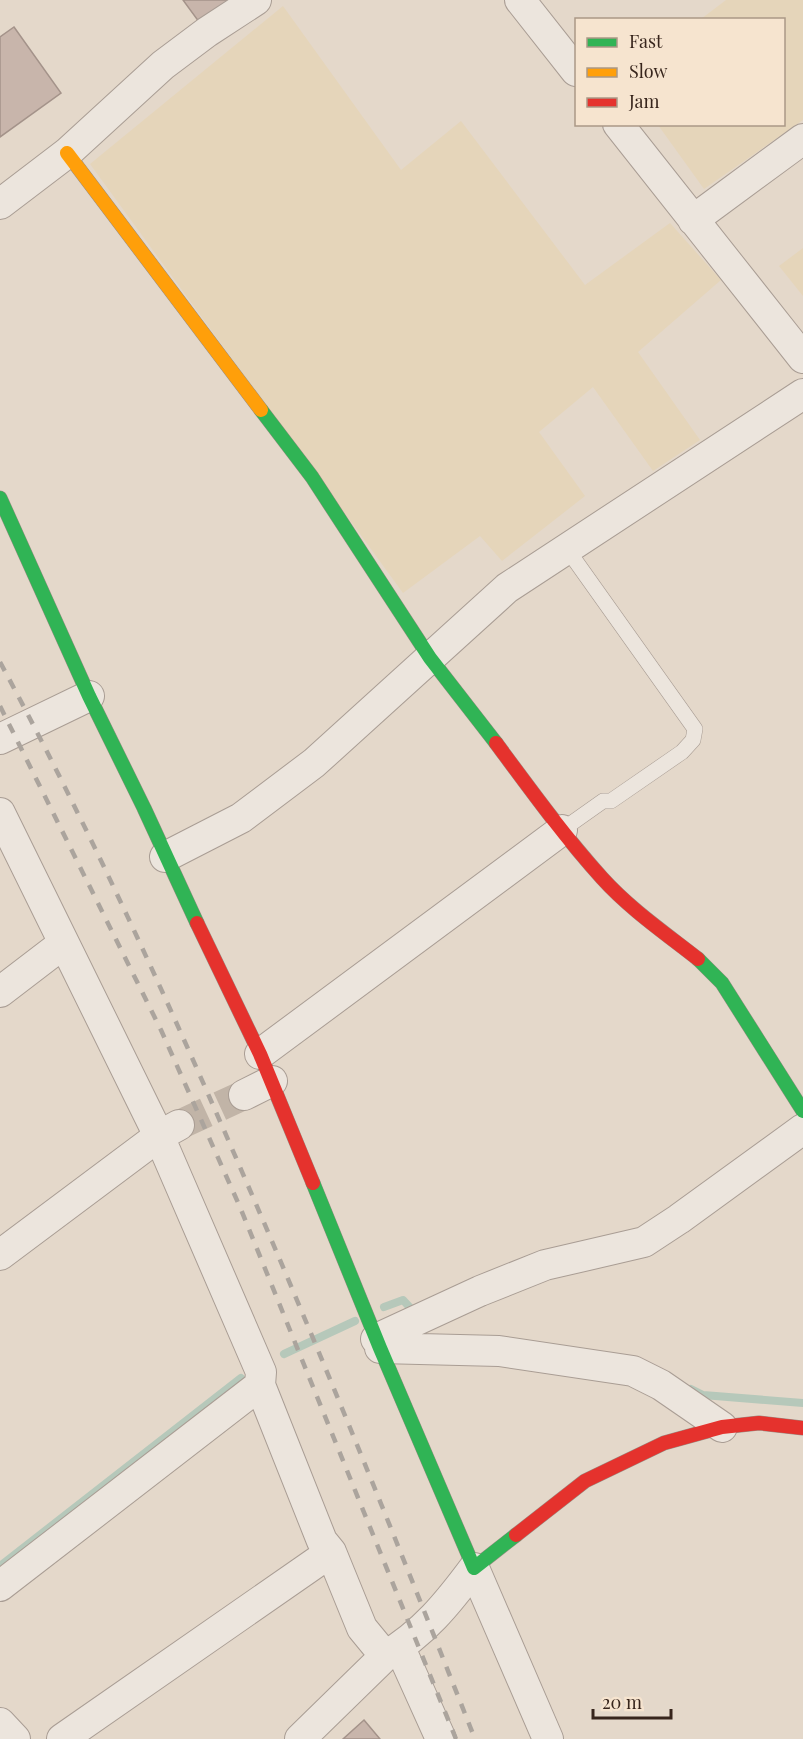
<svg xmlns="http://www.w3.org/2000/svg" width="803" height="1739" font-family="'Playfair Display',serif">
	<rect width="100%" height="100%" fill="#e4d8ca"/>
	<path fill="#e5d5ba" d="M726 0H803V120L704 189 658 125 784 124V20L701 19Z
		M283 6 401 170 461 121 585 285 670 223 721 280 638 352 700 440 653 471 593 387 539 432 585 496 502 561 480 536 403 593 90 164Z
		M803 248V296L779 266Z"/>
	<g fill="none" stroke-linecap="round" stroke-linejoin="round">
		<path stroke="#b6c8ba" stroke-width="8" d="M384 1307 403 1300 415 1313
			M284 1354 355 1321
			M691 1389 703 1395 803 1403
			M0 1566 241 1378"/>
	</g>
	<path fill="#c8b5ab" stroke="#a4938a" stroke-width="1.5" d="M183 0H237L202 26Z
		M14 27 61 93 0 137V37Z
		M364 1720 380 1739H343Z"/>
	<g fill="none" stroke-linecap="round" stroke-linejoin="round">
		<path stroke="#c1b4a7" stroke-width="30" stroke-dasharray="30 15" stroke-linecap="butt" d="M179 1125 244 1095"/>
		<defs>
			<path id="lane" d="M562 830 603 801H611L682 752 693 740 695 729 567 549"/>
			<path id="street" d="M520 0 576 71
				M618 124 803 358
				M0 204 67 153 163 65 207 32 256 0
				M693 220 803 139
				M0 739 89 696
				M0 813 159 1136 261 1372 260 1385 322 1541 331 1552 62 1739
				M165 857 241 818 314 763 507 588 803 394
				M0 992 64 943
				M260 1054 562 830
				M244 1095 272 1081
				M0 1255 159 1136 179 1125
				M376 1339 480 1291 545 1265 644 1242 679 1219 803 1129
				M380 1348 499 1351 633 1371 661 1385 722 1427
				M331 1552 362 1628 385 1656
				M474 1568 548 1739
				M0 1586 260 1385
				M400 1648 441 1739
				M0 1723 15 1739
				M300 1739 385 1656C423 1634 448 1603 474 1568"/>
			<path id="fast" d="M261 410 312 477 430 658 496 743
				M0 498 89 696 144 808 197 923
				M698 959 722 983 803 1111
				M313 1183 380 1348 474 1568 516 1535"/>
			<path id="slow" d="M67 153 261 410"/>
			<path id="jam" d="M496 743C530 789 564 836 602 878 630 909 665 933 698 959
				M197 923 260 1054 313 1183
				M516 1535 585 1481 664 1443 722 1427 759 1423 803 1428"/>
		</defs>
		<use href="#lane" stroke="#a99d94" stroke-width="16"/>
		<use href="#street" stroke="#a99d94" stroke-width="32"/>
		<use href="#fast" stroke="#998d84" stroke-width="15"/>
		<use href="#slow" stroke="#998d84" stroke-width="15"/>
		<use href="#jam" stroke="#998d84" stroke-width="15"/>
		<use href="#lane" stroke="#ece5dd" stroke-width="15"/>
		<use href="#street" stroke="#ece5dd" stroke-width="30"/>
		<use href="#fast" stroke="#30b455" stroke-width="14"/>
		<use href="#slow" stroke="#ff9f0a" stroke-width="14"/>
		<use href="#jam" stroke="#e5322d" stroke-width="14"/>
		<path stroke="#aba49d" stroke-width="4.5" stroke-dasharray="10 10" stroke-linecap="butt" d="M0 662C91 831 170 1005 246 1181 326 1365 401 1552 475 1739
			M0 706 161 1030 240 1207 456 1739"/>
	</g>
	<rect x="575" y="18" width="210" height="108" fill="#f6e4cf" stroke="#aa9887" stroke-width="1.5"/>
	<rect x="587" y="38" width="30" height="9" fill="#30b455" stroke="#aa9887" stroke-width="1.5"/>
	<text x="629" y="48" font-size="18" fill="#37251c">Fast</text>
	<rect x="587" y="68" width="30" height="9" fill="#ff9f0a" stroke="#aa9887" stroke-width="1.5"/>
	<text x="629" y="78" font-size="18" fill="#37251c">Slow</text>
	<rect x="587" y="98" width="30" height="9" fill="#e5322d" stroke="#aa9887" stroke-width="1.5"/>
	<text x="629" y="108" font-size="18" fill="#37251c">Jam</text>
	<path d="M593 1709v9h78v-9" fill="none" stroke="#37251c" stroke-width="3"/>
	<text x="602" y="1709" font-size="18" fill="#37251c" stroke="#f6e4cf" stroke-width="4.5" paint-order="stroke">20 m</text>
</svg>
